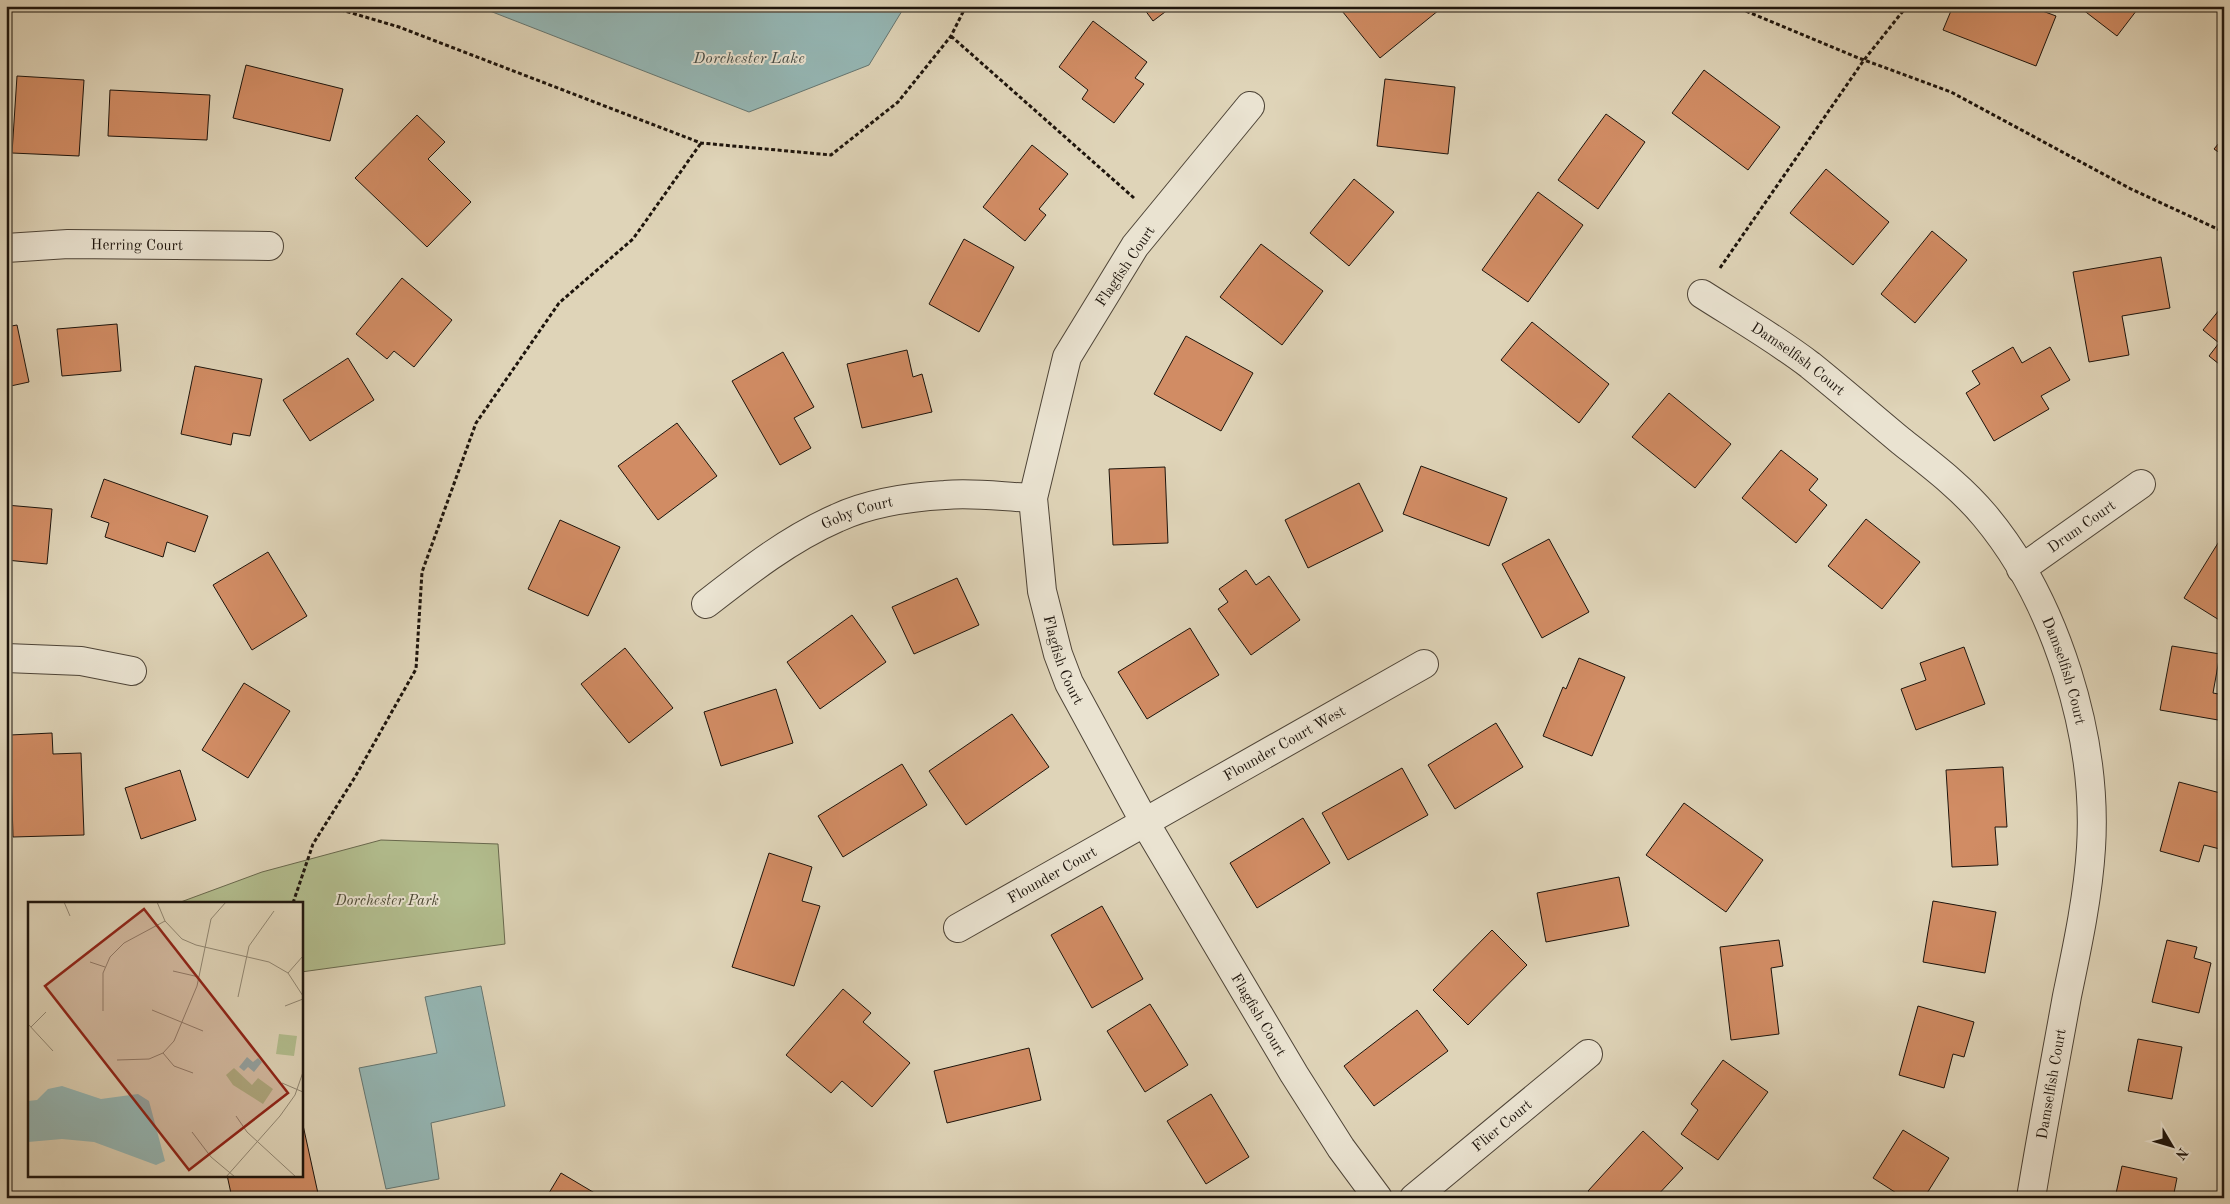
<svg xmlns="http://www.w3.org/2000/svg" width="2230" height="1204" font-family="'Old Standard TT',serif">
	<rect width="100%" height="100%" fill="#dfd4b8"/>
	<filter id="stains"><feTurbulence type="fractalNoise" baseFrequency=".004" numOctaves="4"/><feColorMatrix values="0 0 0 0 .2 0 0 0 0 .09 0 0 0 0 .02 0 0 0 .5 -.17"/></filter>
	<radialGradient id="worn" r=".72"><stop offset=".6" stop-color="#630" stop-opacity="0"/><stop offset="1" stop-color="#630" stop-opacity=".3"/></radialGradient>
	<path fill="#b2bd8e" stroke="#68684d" d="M381 840 498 844 505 944 301 972V903H178L262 872Z"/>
	<path fill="#95b7b5" stroke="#657671" d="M477 6H905L869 65 749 112Z
		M481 986 505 1106 431 1123 439 1179 386 1189 359 1068 437 1053 425 997Z"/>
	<path fill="#d18c64" stroke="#1d140c" d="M1142 6H1173L1153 21Z
		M1338 6H1436L1439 10 1380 58Z
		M1953 6H2029L2056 16 2036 66 1943 30Z
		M2078 6H2140L2117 36Z
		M1093 21 1147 62 1135 78 1144 84 1114 123 1082 99 1088 90 1059 67Z
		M2224 47V64L2220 63Z
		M246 65 343 89 330 141 233 118Z
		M1704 70 1780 127 1748 170 1672 113Z
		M17 76 84 80 79 156 12 153Z
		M1385 79 1455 87 1448 154 1377 146Z
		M110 90 210 95 207 140 108 136Z
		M1606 114 1645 142 1598 209 1558 180Z
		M417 115 445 142 428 159 471 202 427 247 355 178Z
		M2224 137V156L2214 149Z
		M1032 145 1068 174 1039 209 1046 215 1025 241 983 207Z
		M1826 169 1889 222 1853 265 1790 213Z
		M1354 179 1394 212 1349 266 1310 233Z
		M1538 192 1583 225 1528 302 1482 270Z
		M1932 231 1967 260 1915 323 1881 294Z
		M964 239 1014 267 979 332 929 304Z
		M1261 244 1323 291 1282 345 1220 297Z
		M2161 257 2170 308 2122 316 2129 355 2089 362 2073 272Z
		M402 278 452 320 414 367 394 351 387 359 356 334Z
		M2224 304V368L2209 356 2219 343 2203 330Z
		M1532 322 1609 384 1579 423 1501 360Z
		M117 324 121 371 62 376 57 329Z
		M17 325 29 382 6 387V327Z
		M1186 336 1253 373 1221 431 1154 394Z
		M2013 347 2022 363 2050 347 2070 380 2041 396 2049 409 1994 441 1966 393 1980 384 1972 371Z
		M907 350 913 377 922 374 932 412 862 428 847 364Z
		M783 352 814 407 794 418 811 448 780 465 732 381Z
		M348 358 374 400 310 441 283 400Z
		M195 366 262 379 250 436 233 433 231 445 181 434Z
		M1669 393 1731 444 1695 488 1632 437Z
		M677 423 717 476 658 520 618 466Z
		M1781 450 1818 479 1809 490 1827 505 1796 543 1742 498Z
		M1421 466 1507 498 1489 546 1403 514Z
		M1165 467 1168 543 1113 545 1109 469Z
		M104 479 208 516 195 552 167 542 163 557 105 537 109 523 91 517Z
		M1359 483 1383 531 1308 568 1285 520Z
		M6 505 52 509 47 564 6 560Z
		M1866 519 1920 562 1882 609 1828 566Z
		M560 520 620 547 588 616 528 589Z
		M2223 535 2224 536V623L2184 598Z
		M1549 539 1589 612 1542 638 1502 564Z
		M268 552 307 616 252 650 213 585Z
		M1246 570 1256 585 1269 576 1300 620 1251 655 1218 609 1228 602 1219 589Z
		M957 578 979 625 914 654 892 607Z
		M852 615 886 662 820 709 787 662Z
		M1190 628 1219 675 1147 719 1118 672Z
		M2172 646 2220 654 2213 693 2224 695V721L2160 710Z
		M1964 647 1985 704 1916 730 1901 689 1926 680 1920 663Z
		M625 648 673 708 629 743 581 684Z
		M1579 658 1625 677 1592 756 1543 736 1563 687 1566 689Z
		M244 683 290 711 248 778 202 750Z
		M776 689 793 743 721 766 704 712Z
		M1012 714 1049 767 966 825 929 771Z
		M1496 723 1523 767 1455 809 1428 765Z
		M52 733 53 754 81 753 84 835 13 837 10 735Z
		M902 764 927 805 843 857 818 816Z
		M2003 767 2007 827H1995L1998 865 1952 867 1946 770Z
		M1402 768 1428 815 1348 860 1322 813Z
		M180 770 196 820 141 839 125 788Z
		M2179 782 2224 794V850L2204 845 2199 862 2160 851Z
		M1684 803 1763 860 1726 912 1646 855Z
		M1303 818 1330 863 1257 908 1230 863Z
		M769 853 812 867 802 901 820 906 794 986 732 967Z
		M1619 877 1629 926 1546 942 1537 893Z
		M1933 901 1996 912 1985 973 1923 962Z
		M1102 906 1143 979 1092 1008 1051 935Z
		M1492 930 1527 965 1468 1025 1433 990Z
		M1779 940 1783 966 1771 968 1779 1034 1731 1040 1720 947Z
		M2167 940 2197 947 2194 958 2211 963 2199 1013 2152 1002Z
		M843 989 871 1013 863 1022 910 1063 872 1107 842 1081 831 1093 786 1055Z
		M1150 1004 1188 1065 1145 1092 1107 1031Z
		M1918 1006 1974 1022 1964 1057 1953 1054 1944 1088 1899 1075Z
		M1417 1010 1448 1051 1374 1106 1344 1066Z
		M2138 1039 2182 1047 2172 1099 2128 1091Z
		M1029 1048 1041 1100 947 1123 934 1071Z
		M1723 1060 1768 1092 1718 1160 1681 1134 1698 1110 1691 1104Z
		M1211 1094 1249 1157 1206 1184 1167 1121Z
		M301 1116 319 1198H232L227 1175H301Z
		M1903 1130 1949 1158 1924 1198H1904L1873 1178Z
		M1643 1131 1683 1168 1655 1198H1595L1588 1191Z
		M2122 1166 2177 1178 2173 1198H2115Z
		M561 1173 598 1195 597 1198H546Z"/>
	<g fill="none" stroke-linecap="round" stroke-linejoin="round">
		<defs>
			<g id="street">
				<path id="s1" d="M1250 106 1135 246 1067 357 1033 498 1042 591 1058 654 1069 683 1144 821 1294 1074 1341 1148 1378 1198"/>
				<path id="s2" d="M6 248 68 244 269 246"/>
				<path id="s3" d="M1702 294C1738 317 1776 339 1810 365 1841 390 1871 416 1901 441 1930 464 1961 487 1985 516 2056 601 2098 737 2091 848 2088 897 2077 948 2067 996 2055 1063 2042 1130 2031 1198"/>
				<path id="s4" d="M2021 569 2141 484"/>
				<path id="s5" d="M706 604C747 572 789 539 837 518 869 503 909 497 945 495 973 492 1004 497 1033 498"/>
				<path d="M6 658 81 661 132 671"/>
				<path id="s6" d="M958 928 1424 664"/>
				<path id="s7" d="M1414 1198 1588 1054"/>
			</g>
		</defs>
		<use href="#street" stroke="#4e4437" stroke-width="30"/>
		<path stroke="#1d140c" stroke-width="3" stroke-dasharray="4 2.5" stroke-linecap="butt" d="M328 6 399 27 701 143 831 155 898 102 951 36 966 6
			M1734 6 1856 57 1951 92 2131 189 2224 232
			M951 36 1134 198
			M1720 268 1864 60 1907 6
			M293 903 313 844 355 777 416 669 422 572 476 423 559 303 633 239 701 143"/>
		<use href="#street" stroke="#eae3d1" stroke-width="28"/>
	</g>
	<g text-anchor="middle" stroke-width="4" stroke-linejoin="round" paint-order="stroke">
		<g font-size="15" fill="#1d140c" stroke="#eae3d1">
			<text dy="5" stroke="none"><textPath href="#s2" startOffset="131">Herring Court</textPath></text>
			<text transform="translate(1125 266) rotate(-56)" y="5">Flagfish Court</text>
			<text dy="5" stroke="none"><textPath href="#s3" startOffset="116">Damselfish Court</textPath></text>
			<text dy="5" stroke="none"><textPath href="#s5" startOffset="178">Goby Court</textPath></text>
			<text dy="5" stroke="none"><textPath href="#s4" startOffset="74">Drum Court</textPath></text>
			<text dy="5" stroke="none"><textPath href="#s1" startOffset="622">Flagfish Court</textPath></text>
			<text dy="5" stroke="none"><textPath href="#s3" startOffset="536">Damselfish Court</textPath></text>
			<text dy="5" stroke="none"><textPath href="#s6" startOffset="375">Flounder Court West</textPath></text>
			<text dy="5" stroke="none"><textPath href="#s6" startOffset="108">Flounder Court</textPath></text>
			<text dy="5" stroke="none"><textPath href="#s1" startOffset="1028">Flagfish Court</textPath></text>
			<text transform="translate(2051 1084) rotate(-80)" y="5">Damselfish Court</text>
			<text dy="5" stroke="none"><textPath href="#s7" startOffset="114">Flier Court</textPath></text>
		</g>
		<g font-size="15" font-style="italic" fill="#4a4733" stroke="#eae3d1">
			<text x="387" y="905">Dorchester Park</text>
		</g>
		<g font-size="16" font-style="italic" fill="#474d47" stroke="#eae3d1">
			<text x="749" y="63">Dorchester Lake</text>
		</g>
	</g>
	<g transform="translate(28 902)">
		<rect width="275" height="275" fill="#dfd4b8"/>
		<path d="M251 132 269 134 266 154 248 152ZM206 166 224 183 230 176 245 187 235 202 205 183 198 173Z" fill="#b2bd8e"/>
		<path d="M219 155 225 160 230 156 234 160 226 170 220 165 216 169 211 165ZM34 184 73 197 110 192 121 199 137 259 128 263 66 240 34 237 0 240V199L9 198 20 187Z" fill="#95b7b5"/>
		<path fill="none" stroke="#918773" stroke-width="1" d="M36 0 42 14M129 0 137 19 154 37 168 43 241 60 260 71 275 94M62 60 77 65M145 69 171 75M260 71 275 54M210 95 221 44 246 9M257 104 275 97M124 108 175 129M75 109V71L82 55 96 41 137 19M0 122 25 149M3 125 18 110M135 151 146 164 165 171M89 158 121 157 135 151 146 139 169 84 183 17 198 0M254 181 275 190M208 214 219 230 268 275M164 230 183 255 207 275M198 275 252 214 267 193 275 170"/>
		<path fill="#8f2418" fill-opacity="0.15" stroke="#8f2418" stroke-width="2.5" d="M116 7 260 191 161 268 17 84Z"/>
		<rect width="275" height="275" fill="none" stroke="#1d140c" stroke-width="2.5"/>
	</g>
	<rect width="2230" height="1204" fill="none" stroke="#dfd4b8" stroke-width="25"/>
	<rect x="8" y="8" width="2215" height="1189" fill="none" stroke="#1d140c" stroke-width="2.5"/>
	<rect x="12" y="12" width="2205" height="1179" fill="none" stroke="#1d140c"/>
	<g transform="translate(2172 1146) rotate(128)" stroke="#eae3d1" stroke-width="4" paint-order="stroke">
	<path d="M0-4L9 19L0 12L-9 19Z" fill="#1d140c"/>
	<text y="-8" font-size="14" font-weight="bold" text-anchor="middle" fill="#1d140c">N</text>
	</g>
	<rect width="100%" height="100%" filter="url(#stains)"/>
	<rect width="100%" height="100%" fill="url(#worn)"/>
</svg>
